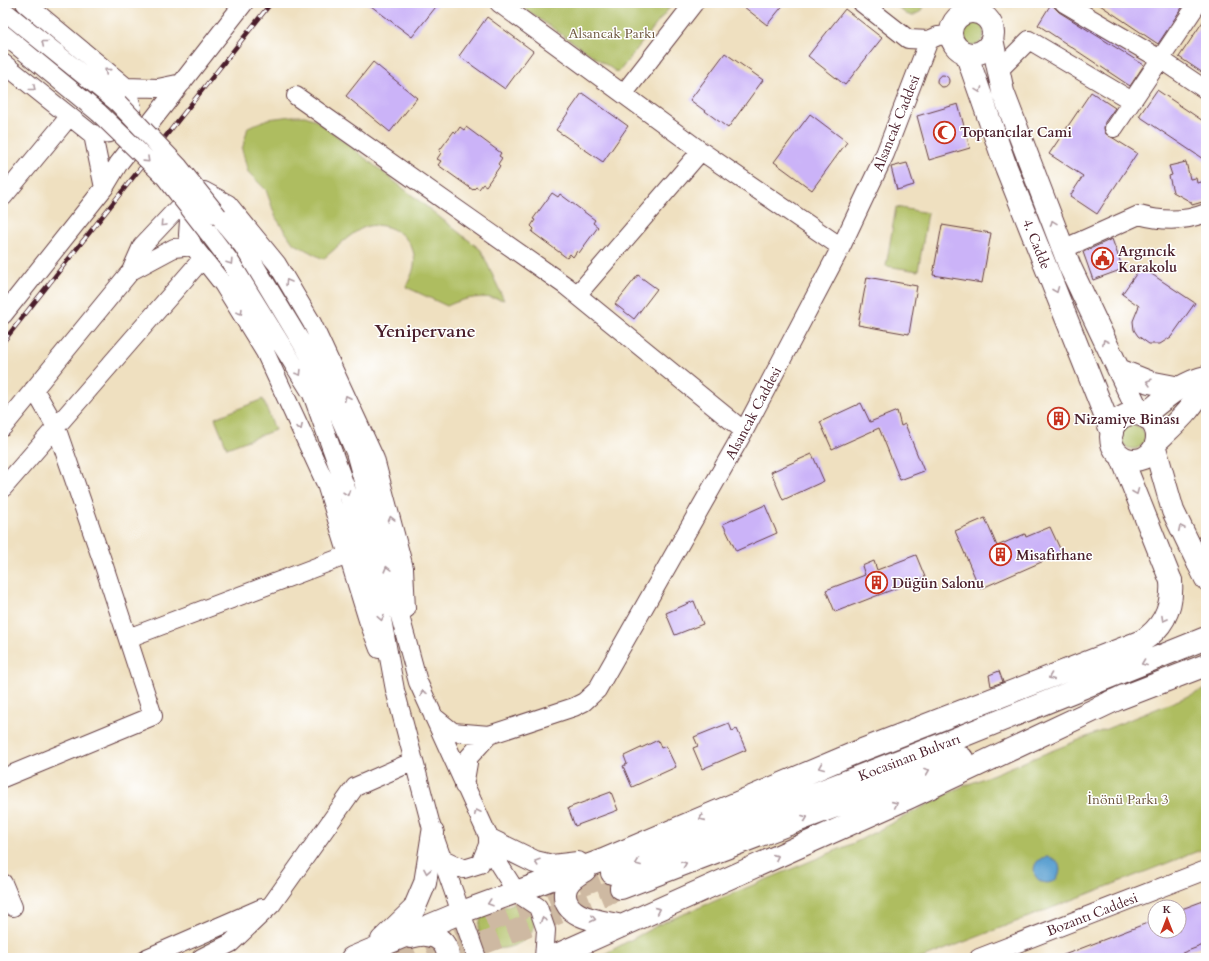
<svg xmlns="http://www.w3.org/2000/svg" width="1209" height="961" font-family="Cardo,serif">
	<rect width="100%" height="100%" fill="#fff"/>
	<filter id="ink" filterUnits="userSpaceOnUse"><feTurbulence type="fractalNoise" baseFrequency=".025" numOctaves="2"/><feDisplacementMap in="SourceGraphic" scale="8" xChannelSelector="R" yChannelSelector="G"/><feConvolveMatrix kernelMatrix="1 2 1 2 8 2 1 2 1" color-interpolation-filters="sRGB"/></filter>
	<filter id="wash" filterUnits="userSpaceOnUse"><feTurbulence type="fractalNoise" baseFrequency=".012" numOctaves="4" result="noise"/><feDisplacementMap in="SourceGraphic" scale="16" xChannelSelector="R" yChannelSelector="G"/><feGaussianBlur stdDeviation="0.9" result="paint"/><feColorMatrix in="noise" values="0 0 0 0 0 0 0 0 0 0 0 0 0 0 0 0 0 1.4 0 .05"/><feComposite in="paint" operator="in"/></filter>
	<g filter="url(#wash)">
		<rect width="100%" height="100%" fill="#efe0c0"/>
		<path fill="#aebd60" stroke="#7c6e46" d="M516 3H673L618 73Z
			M893 3H925L920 12 912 16 906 14Z
			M958 33a13 13 0 1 1 26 0a13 13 0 1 1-26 0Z
			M292 116H305L314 119 350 146 481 250 504 300C483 295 466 297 447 306L406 287C409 280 413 273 414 266 419 240 389 219 365 227 350 233 336 249 323 259L293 243 276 218 266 190 248 172 242 150 248 127 268 119Z
			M896 207 928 213 918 271 886 266Z
			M263 399 275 430 227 448 215 418Z
			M1121 437a12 12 0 1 1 24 0a12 12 0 1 1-24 0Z
			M1206 689V848L923 958H597L662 923 854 843 959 788Z
			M515 903C563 926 507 961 483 944 477 935 478 924 482 915Z"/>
		<path fill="#5ca0d0" stroke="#53607e" d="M1034 870a13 13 0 1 1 26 0a13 13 0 1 1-26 0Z"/>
		<g id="blocks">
			<path fill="#cbb3f8" d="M367 3H439L412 37Z
				M739 3H785L767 25Z
				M1097 3H1185L1158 44Z
				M1051 4 1059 12 1144 65 1130 86 1038 25Z
				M845 9 882 38 845 85 808 56Z
				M487 17 533 51 505 89 459 56Z
				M1206 17V75L1179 57Z
				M725 53 763 80 728 128 690 100Z
				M373 62 417 98 390 132 346 96Z
				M937 81a6 6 0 1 1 12 0a6 6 0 1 1-12 0Z
				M1157 90 1206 123V161L1139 116Z
				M1091 92 1115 108 1105 122 1104 128 1105 133 1137 153 1097 214 1070 196 1083 176 1049 154Z
				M582 93 628 126 603 162 556 130Z
				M958 104 970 148 929 160 917 116Z
				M810 114 847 142 812 190 774 162Z
				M460 127 464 130 466 127 501 153 499 156 502 158 498 164 500 166 486 186 483 184 479 189 476 187 473 190 438 165 441 161 437 159 441 153 439 151 454 131 456 133Z
				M1186 162 1190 179 1196 178 1197 183 1206 181V201L1192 205 1191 202 1173 192 1169 176 1172 175 1169 166Z
				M907 163 914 185 897 190 891 167Z
				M552 193 558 197 560 194 595 220 593 223 598 227 579 253 577 251 573 257 570 254 567 258 532 232 534 229 531 226 535 220 533 219Z
				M942 225 991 233 982 283 933 275Z
				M1112 239 1123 269 1093 280 1083 252Z
				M1141 267 1195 303 1171 337 1160 344H1149L1138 336 1134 330 1133 321 1139 306 1122 294Z
				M638 275 657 289 634 319 615 304Z
				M867 277 917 286 909 334 858 325Z
				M861 403 870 422 897 411 901 426 905 424 924 471 900 480 879 428 832 449 820 422Z
				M1064 413 1066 422 1055 425 1052 416Z
				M812 454 824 481 783 500 771 472Z
				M765 505 777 533 736 551 723 524Z
				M985 518 997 546 1025 534 1026 537 1050 527 1062 553 980 589 955 531Z
				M916 555 925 577 835 612 826 590 865 575 862 566 874 561 877 570Z
				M694 601 703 624 675 635 666 613Z
				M999 671 1003 682 991 686 989 675Z
				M729 723 732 731 737 729 746 750 702 769 693 748 698 746 694 737Z
				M658 740 661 748 666 746 676 767 632 787 623 766 627 764 624 756Z
				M611 792 618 810 575 826 568 808Z
				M1206 900V944L1169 958H1056L1155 920V931H1179V910Z"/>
		</g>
	</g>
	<g filter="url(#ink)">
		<use href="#blocks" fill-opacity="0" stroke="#633c41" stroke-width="1"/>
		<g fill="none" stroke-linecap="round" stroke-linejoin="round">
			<path stroke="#ceb9a2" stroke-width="22" stroke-dasharray="22 11" stroke-linecap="butt" d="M394 958 612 873
				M447 958 621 888"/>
			<defs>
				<path id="minor" d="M25 3 126 87 158 88 182 83
					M499 3 701 151 841 247
					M862 3 908 39 929 40
					M1064 3 1160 59 1206 90
					M3 10 118 103
					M3 34 99 113
					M3 63 93 135 104 188
					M998 71 1029 40 1132 101
					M624 93 694 3
					M296 96 566 286 744 431
					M1114 128 1198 3
					M93 135 110 133 126 124 132 107 126 87
					M3 197 69 117
					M205 206 189 220 188 235 193 246 223 284 265 352 326 484 368 620 379 649
					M218 216 243 246 320 373 355 452 418 682 490 840 498 863 517 893 538 907 546 930 544 958
					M207 231 229 260 312 394 349 497 379 603 395 690 433 833 477 958
					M1063 249 1139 215C1161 221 1184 222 1206 213
					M131 271 174 248 193 246
					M577 295 701 151
					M3 315 104 188 119 163 244 3
					M3 427 131 271 142 246 189 196 204 191 228 204 277 264 312 323 375 459 404 568 406 609
					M3 488 203 258
					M128 638 348 555
					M433 716 453 732 489 735 574 707 584 702 597 690 744 431 841 247 885 154 929 40 938 36 951 35
					M3 778 153 716 104 566 56 427 34 389
					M464 786 469 757 489 735
					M443 859 464 869 480 864 490 840
					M3 883 13 907
					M147 958 262 908
					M201 958 231 943 272 904 355 787 414 761
					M979 958 1206 870"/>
				<path id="major" d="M951 33a21 21 0 1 1 42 0a21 21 0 1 1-42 0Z
					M992 39 1003 92 1070 267 1140 415
					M966 53 1006 167 1112 433
					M1119 370 1149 382 1180 388
					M1111 437a23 23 0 1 1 46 0a23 23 0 1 1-46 0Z
					M1143 416C1162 401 1181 382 1206 377
					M1157 441C1176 423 1197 405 1206 380
					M1155 448 1173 511 1198 563
					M1121 456 1171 581"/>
				<path id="highway" d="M1198 563 1206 579
					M1110 702 1206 665
					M490 840 535 862 552 866 578 863
					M585 870C576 876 566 881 565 893 563 919 603 921 622 926
					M612 873 950 741 1206 638
					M621 888 962 758
					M411 937C428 931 448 937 448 958
					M382 940 414 909 425 883 433 833
					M352 958 462 912 603 860 857 752 1142 641C1164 627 1173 607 1171 581
					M550 958 908 798 1124 696"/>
			</defs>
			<use href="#minor" stroke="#633c41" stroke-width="20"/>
			<use href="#major" stroke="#633c41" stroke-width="24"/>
			<use href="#highway" stroke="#633c41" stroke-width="24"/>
			<use href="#minor" stroke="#fff" stroke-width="18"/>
			<use href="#major" stroke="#fff" stroke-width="22"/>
			<use href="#highway" stroke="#fff" stroke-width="22"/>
			<defs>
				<path id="rail" d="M3 342 271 3"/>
			</defs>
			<use href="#rail" stroke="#4a1f2b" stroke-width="4.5"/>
			<use href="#rail" stroke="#fff" stroke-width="3" stroke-dasharray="9" stroke-linecap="butt"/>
			<defs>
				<path id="minor-bridge" d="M118 103 179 167 218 216
					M99 113 165 177 207 231"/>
			</defs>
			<use href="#minor-bridge" stroke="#633c41" stroke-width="20" stroke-linecap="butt"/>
			<use href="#minor-bridge" stroke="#fff" stroke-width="18"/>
		</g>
		<defs><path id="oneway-chevron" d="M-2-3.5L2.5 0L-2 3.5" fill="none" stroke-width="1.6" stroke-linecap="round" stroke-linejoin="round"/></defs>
		<g stroke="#ae9aa0">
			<use href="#oneway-chevron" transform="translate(44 43) rotate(-141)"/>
			<use href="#oneway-chevron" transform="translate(107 71) rotate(-140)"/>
			<use href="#oneway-chevron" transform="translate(33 88) rotate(39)"/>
			<use href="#oneway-chevron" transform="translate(979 90) rotate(70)"/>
			<use href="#oneway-chevron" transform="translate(147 160) rotate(44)"/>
			<use href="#oneway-chevron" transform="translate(1053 223) rotate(-111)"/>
			<use href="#oneway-chevron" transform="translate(163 224) rotate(133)"/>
			<use href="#oneway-chevron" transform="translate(230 262) rotate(57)"/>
			<use href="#oneway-chevron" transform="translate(288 282) rotate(-121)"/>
			<use href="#oneway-chevron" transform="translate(1056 290) rotate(68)"/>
			<use href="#oneway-chevron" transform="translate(240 312) rotate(58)"/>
			<use href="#oneway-chevron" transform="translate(1105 342) rotate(-117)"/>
			<use href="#oneway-chevron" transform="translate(299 373) rotate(58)"/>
			<use href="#oneway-chevron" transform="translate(1149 382) rotate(-164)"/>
			<use href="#oneway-chevron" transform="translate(347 398) rotate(-115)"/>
			<use href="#oneway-chevron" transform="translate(300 427) rotate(65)"/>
			<use href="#oneway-chevron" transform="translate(1136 492) rotate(68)"/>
			<use href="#oneway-chevron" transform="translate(347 493) rotate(71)"/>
			<use href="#oneway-chevron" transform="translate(391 519) rotate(-105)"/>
			<use href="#oneway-chevron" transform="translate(1181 528) rotate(-116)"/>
			<use href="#oneway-chevron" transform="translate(387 569) rotate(-105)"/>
			<use href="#oneway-chevron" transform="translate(381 618) rotate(79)"/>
			<use href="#oneway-chevron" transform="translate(1164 619) rotate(119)"/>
			<use href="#oneway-chevron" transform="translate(1144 663) rotate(159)"/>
			<use href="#oneway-chevron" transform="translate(1051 677) rotate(159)"/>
			<use href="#oneway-chevron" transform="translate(423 693) rotate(-114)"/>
			<use href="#oneway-chevron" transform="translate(821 767) rotate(157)"/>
			<use href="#oneway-chevron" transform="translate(927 771) rotate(-21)"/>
			<use href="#oneway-chevron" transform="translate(895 804) rotate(-24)"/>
			<use href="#oneway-chevron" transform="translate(477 812) rotate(-116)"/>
			<use href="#oneway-chevron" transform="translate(702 818) rotate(157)"/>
			<use href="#oneway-chevron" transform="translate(805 818) rotate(-21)"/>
			<use href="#oneway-chevron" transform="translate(776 857) rotate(-24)"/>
			<use href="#oneway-chevron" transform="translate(537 862) rotate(-162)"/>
			<use href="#oneway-chevron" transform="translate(638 863) rotate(159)"/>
			<use href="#oneway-chevron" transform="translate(684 864) rotate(-21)"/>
			<use href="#oneway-chevron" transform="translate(427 871) rotate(100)"/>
			<use href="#oneway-chevron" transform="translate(490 903) rotate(161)"/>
			<use href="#oneway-chevron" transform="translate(658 910) rotate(-24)"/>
			<use href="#oneway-chevron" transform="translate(593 919) rotate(13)"/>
			<use href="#oneway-chevron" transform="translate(543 920) rotate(-109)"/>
		</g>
	</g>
	<defs>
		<symbol id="mosque-ring" viewBox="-11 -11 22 22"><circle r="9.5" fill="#fff" stroke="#c8321e" stroke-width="1.5"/><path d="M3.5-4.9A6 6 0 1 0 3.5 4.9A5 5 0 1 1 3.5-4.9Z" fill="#c8321e"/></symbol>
		<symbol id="civic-ring" viewBox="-11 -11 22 22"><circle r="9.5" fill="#fff" stroke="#c8321e" stroke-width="1.5"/><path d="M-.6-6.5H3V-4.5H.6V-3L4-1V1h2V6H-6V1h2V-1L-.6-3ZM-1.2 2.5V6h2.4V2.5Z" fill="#c8321e"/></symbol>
		<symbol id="building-ring" viewBox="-11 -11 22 22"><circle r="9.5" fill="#fff" stroke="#c8321e" stroke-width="1.5"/><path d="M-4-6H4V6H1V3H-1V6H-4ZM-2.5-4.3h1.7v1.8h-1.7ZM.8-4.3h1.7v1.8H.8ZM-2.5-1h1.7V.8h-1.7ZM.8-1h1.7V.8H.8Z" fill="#c8321e"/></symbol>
	</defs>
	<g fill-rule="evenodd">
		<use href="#mosque-ring" x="932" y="120" width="25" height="25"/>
		<use href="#civic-ring" x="1090" y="246" width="25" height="25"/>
		<use href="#building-ring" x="1046" y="406" width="25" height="25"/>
		<use href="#building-ring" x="988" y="542" width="25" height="25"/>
		<use href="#building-ring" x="864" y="570" width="25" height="25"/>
	</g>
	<g text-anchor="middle" stroke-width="3" stroke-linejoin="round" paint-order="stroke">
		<g font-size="14" fill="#6d563e" stroke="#fff">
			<text x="612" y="38">Alsancak Parkı</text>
			<text x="1128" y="804">İnönü Parkı 3</text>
		</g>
		<g font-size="14" fill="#4a1f2b" stroke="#fff">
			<text transform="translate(896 123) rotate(-68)" y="5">Alsancak Caddesi</text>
			<text transform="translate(1037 244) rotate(68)" y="5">4. Cadde</text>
			<text transform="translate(753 413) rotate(-62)" y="5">Alsancak Caddesi</text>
			<text transform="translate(909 757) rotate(-21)" y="5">Kocasinan Bulvarı</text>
			<text transform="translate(1092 914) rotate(-21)" y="5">Bozantı Caddesi</text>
		</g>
		<g font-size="14" font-weight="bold" fill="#4a1f2b" stroke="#fff" text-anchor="start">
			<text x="960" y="137">Toptancılar Cami</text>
			<text x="1118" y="256">Argıncık<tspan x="1118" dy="16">Karakolu</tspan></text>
			<text x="1074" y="424">Nizamiye Binası</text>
			<text x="1016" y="560">Misafirhane</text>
			<text x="892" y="588">Düğün Salonu</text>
		</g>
		<g font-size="18" font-weight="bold" fill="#4a1f2b" stroke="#fff">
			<text x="425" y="337">Yenipervane</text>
		</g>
	</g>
	<rect width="1209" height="961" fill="none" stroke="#fff" stroke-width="16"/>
	<g transform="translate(1167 919)"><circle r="19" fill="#ffffff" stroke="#b7a5aa"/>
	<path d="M0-3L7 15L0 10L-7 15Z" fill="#c8321e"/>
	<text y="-6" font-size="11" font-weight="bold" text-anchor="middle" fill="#4a1f2b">K</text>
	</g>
</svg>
